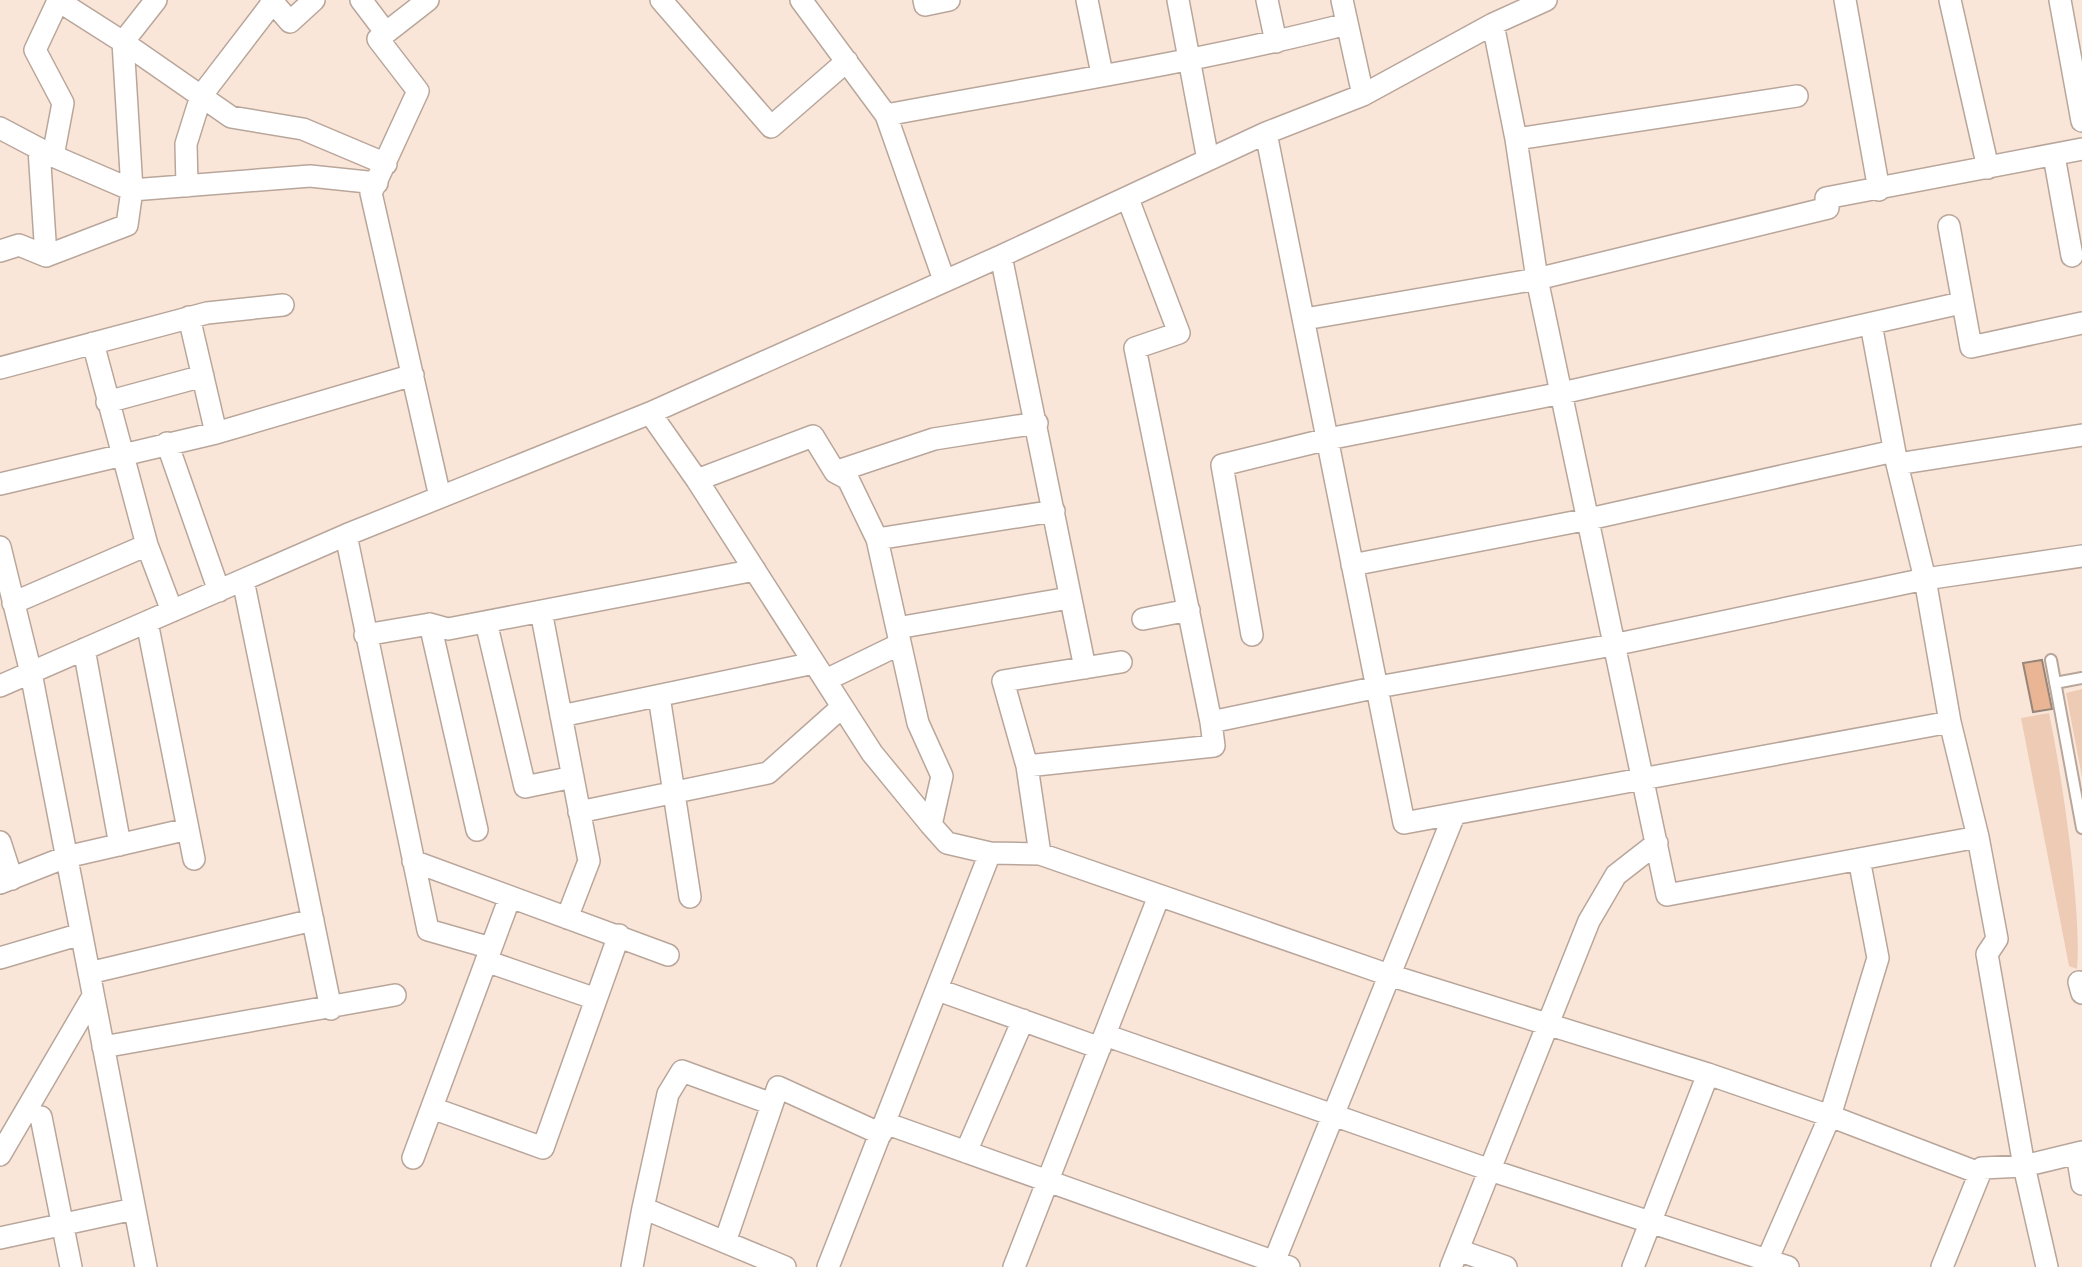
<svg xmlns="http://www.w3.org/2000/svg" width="2082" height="1267" font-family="'Varela Round',sans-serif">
	<rect width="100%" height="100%" fill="#fae6d9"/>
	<path fill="#edcbb5" d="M2082 689V777L2066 693Z
		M2049 713C2062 775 2082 912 2077 969L2069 966 2021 718Z"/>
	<path fill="#e9b594" stroke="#97857a" stroke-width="2" d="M2042 660 2052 709 2033 712 2023 663Z"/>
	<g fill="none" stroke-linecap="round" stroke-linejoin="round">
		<defs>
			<path id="service" d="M2051 660 2082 828
				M2055 683 2082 678"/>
			<path id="minor" d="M156 0 123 42 231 117 303 129 386 164
				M271 0 290 22 314 0
				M361 0 386 33
				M428 0 378 39 418 91 371 193 440 497
				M661 0 771 127 847 61
				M801 0 886 115 944 280
				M924 0 925 5 949 0
				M1087 0 1102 74
				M1178 0 1208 160
				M1267 0 1276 42
				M1342 0 1363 95
				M1845 0 1879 190
				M1950 0 1988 168
				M2060 0 2082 121
				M1493 24 1516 139 1537 279 1667 895 1978 837
				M886 115C1040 86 1195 63 1347 24
				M0 128 53 156 132 190 310 176 377 183
				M1266 133 1404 823 1950 722
				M1516 139 1797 96
				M39 149 46 256
				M53 156 63 103 35 50 58 1
				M2054 156 2072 256
				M187 186 186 144 201 96 273 2
				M1949 226 1971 347 2082 323
				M0 251 19 245 46 256 127 225 132 190 123 42 57 0
				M1001 256 1085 668
				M189 317 216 433
				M1305 319 1537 279 1828 208 1826 198 2082 149
				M1871 324 1897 464 1925 579 1950 722 1978 837 1997 939 1987 954 2024 1166 2047 1267
				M93 343 147 545 172 611
				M0 368 207 313 283 305
				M107 402 203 376
				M650 413 697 480 872 753 931 825 947 843 990 853 1040 854 1389 975 1708 1074 1830 1116 1979 1173
				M167 443 219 591
				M1897 464 2082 435
				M835 472 934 439 1037 423
				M697 480 813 436 835 472 848 479 877 539 918 723 942 776 931 825
				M0 484 216 433 413 375
				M346 535 428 930 491 948
				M877 539 1054 511
				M0 547 31 673 146 1267
				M1352 565 1589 519 1894 451
				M243 580 331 1009
				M13 603 147 545
				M541 611 589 861 567 918
				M1143 619 1189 610
				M147 622 194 859
				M486 622 525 787 573 777
				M430 624 477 830
				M897 628 1069 598
				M365 635 430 624 448 629 755 570
				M1252 635 1222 465 1328 439 1562 393 1961 303
				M84 649 120 845
				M826 680 900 644
				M0 686 346 535 650 413 1001 256 1266 133 1363 95 1493 24 1546 0
				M659 696 690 897
				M561 716 814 663
				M1211 722 1378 687 1613 645 1925 579 2082 556
				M1027 766 1214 746 1211 722 1135 348 1179 333 1128 199
				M579 812 768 773 842 707
				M0 842 12 879
				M1040 854 1027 766 1003 681 1121 662
				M413 861 668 955
				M0 883 66 857 188 829
				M0 958 81 934
				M486 961 596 999
				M89 973 313 920
				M2079 982 2082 993
				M938 990 1100 1048
				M1105 1035 1490 1170 1788 1267
				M103 1047 395 995
				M432 1108 543 1148 619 935
				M41 1117 71 1267
				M885 1123 1289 1267
				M966 1152 1023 1020
				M2077 1153 2082 1184
				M0 1155 93 996
				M413 1158 510 897
				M643 1208 668 1094 682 1071 772 1104
				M0 1238 134 1209
				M725 1242 778 1087 881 1134
				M1458 1250 1506 1267
				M632 1267 643 1208 785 1267
				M828 1267 990 853
				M1014 1267 1159 896
				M1272 1267 1454 815
				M1451 1267 1589 921 1616 875 1657 843
				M1633 1267 1708 1074
				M1764 1267 1830 1116 1878 958 1859 859
				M1942 1267 1982 1168 2024 1166 2082 1152"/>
		</defs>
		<use href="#service" stroke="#b9a69b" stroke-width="14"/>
		<use href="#minor" stroke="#b9a69b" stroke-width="24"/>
		<use href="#service" stroke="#fff" stroke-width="10"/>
		<use href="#minor" stroke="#fff" stroke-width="21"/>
	</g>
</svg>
